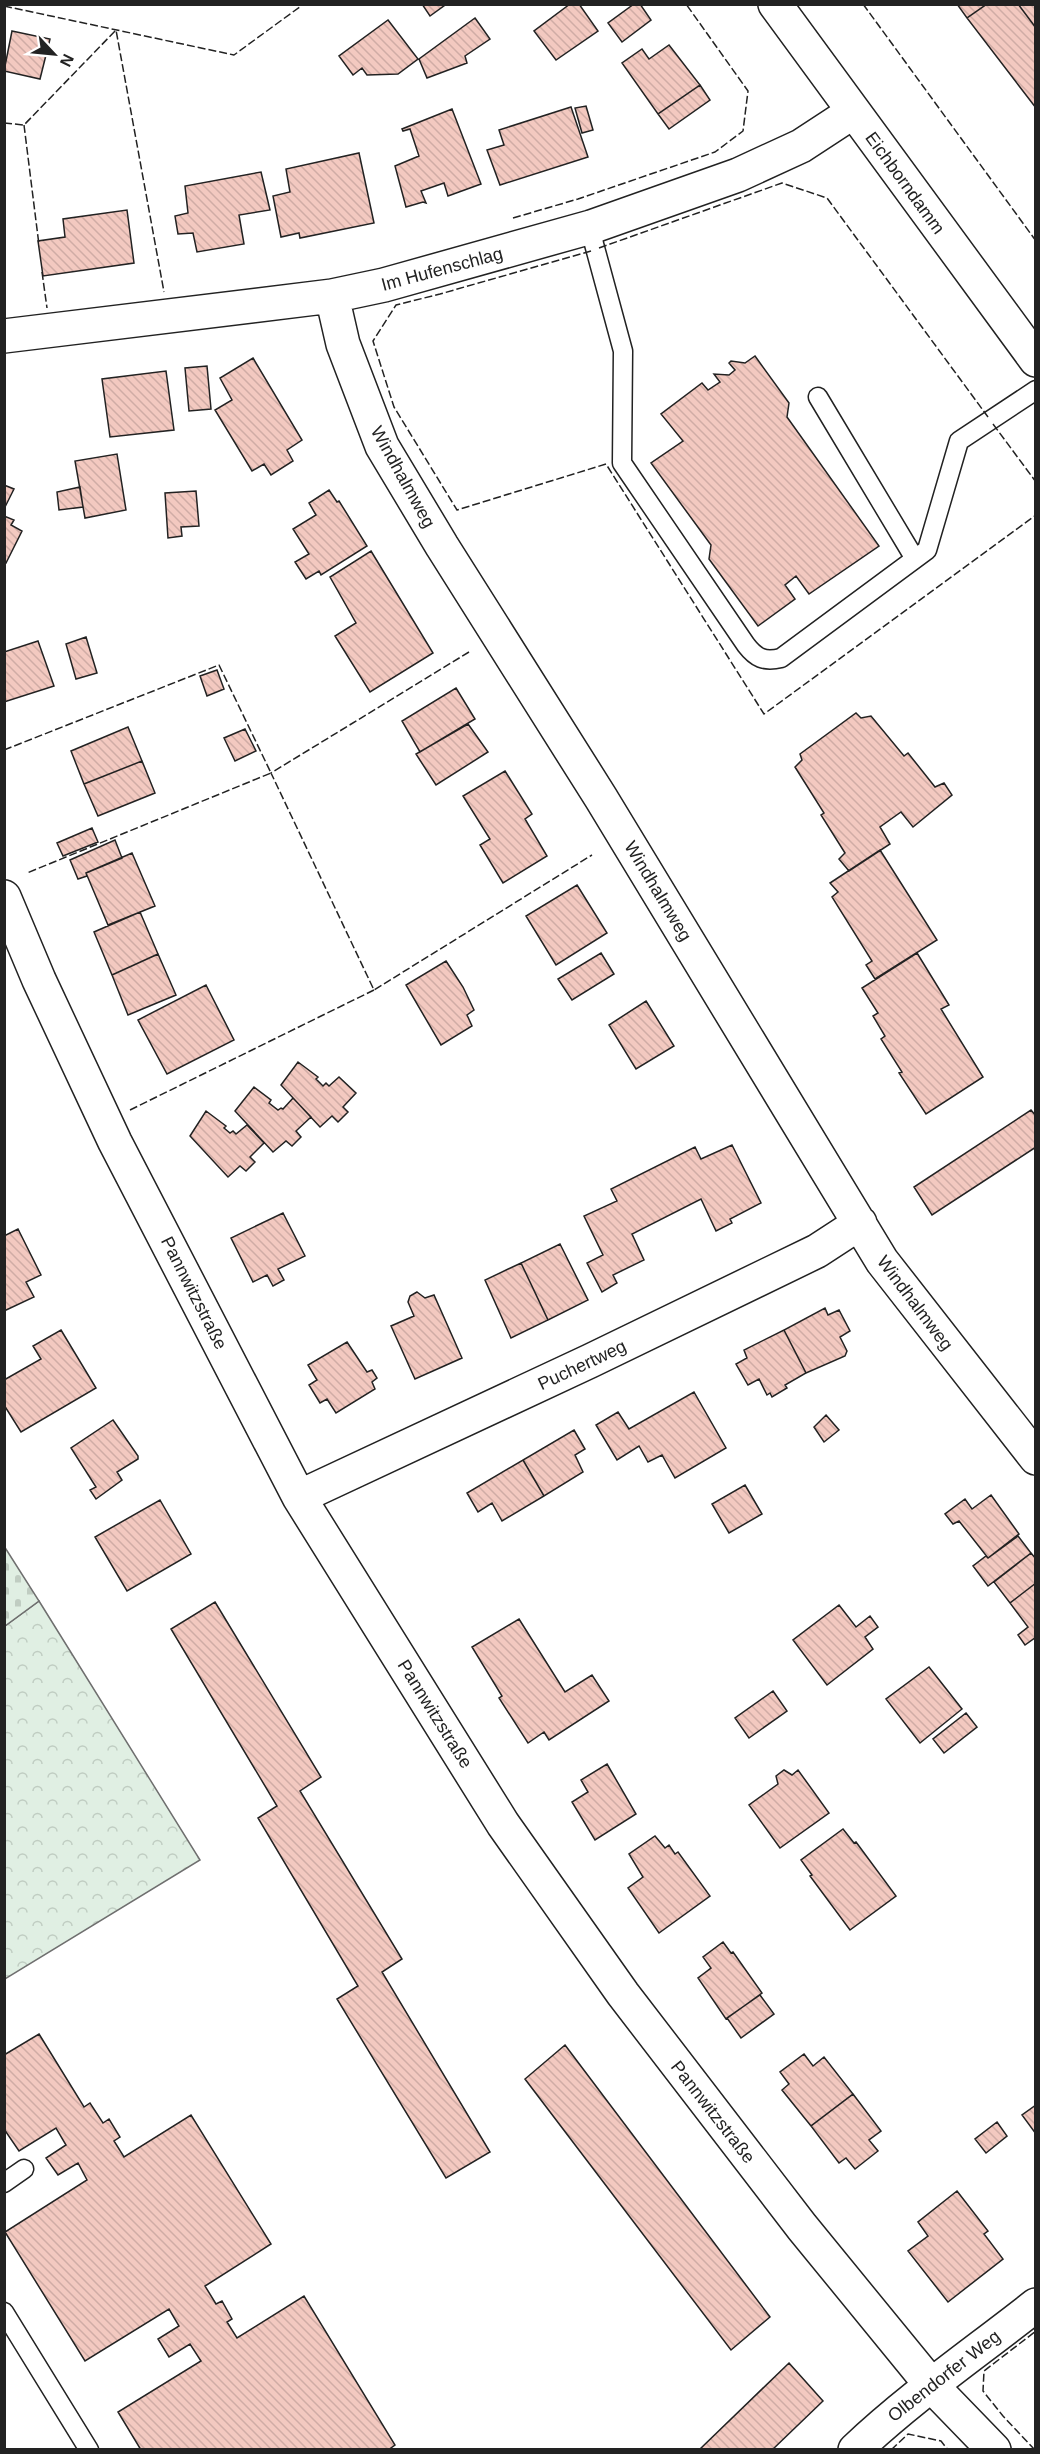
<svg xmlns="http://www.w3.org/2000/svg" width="1040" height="2454" font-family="Arial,sans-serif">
	<defs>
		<pattern id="forest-crowns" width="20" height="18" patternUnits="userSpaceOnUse" patternTransform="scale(1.5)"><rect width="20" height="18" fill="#e0efe3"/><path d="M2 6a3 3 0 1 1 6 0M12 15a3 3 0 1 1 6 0" fill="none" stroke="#c0cdc2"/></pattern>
		<pattern id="cemetery-stones" width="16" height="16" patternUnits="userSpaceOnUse" patternTransform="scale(1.5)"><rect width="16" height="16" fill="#e0efe3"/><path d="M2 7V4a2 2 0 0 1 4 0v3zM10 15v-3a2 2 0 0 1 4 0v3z" fill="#c0cdc2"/></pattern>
		<pattern id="building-back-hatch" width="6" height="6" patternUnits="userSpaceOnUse" patternTransform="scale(1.5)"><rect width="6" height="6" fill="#f3c9c0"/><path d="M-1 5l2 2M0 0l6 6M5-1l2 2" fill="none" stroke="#d0aca5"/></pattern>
	</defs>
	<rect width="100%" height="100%" fill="#fff"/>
	<path fill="url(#forest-crowns)" stroke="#6f6f6f" stroke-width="1.5" d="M39 1601 200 1860 5 1979V1626Z"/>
	<path fill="url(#cemetery-stones)" stroke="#6f6f6f" stroke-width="1.5" d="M4 1546 39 1601 5 1626H4Z"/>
	<path fill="url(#building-back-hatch)" stroke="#222" stroke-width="1.5" d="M422 4H445V5L430 16Z
		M570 4H579L598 31 556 60 534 31Z
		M634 4H640L651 20 622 42 608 23Z
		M957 4H987L967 18Z
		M987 4H1018L1036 28V108L967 18Z
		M1018 4H1036V28Z
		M475 18 490 39 465 56 467 63 427 78 419 59Z
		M388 20 418 59 398 74 367 75 362 68 353 75 339 56Z
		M12 31 50 39 40 79 4 71Z
		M669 45 700 85 658 114 622 63 642 49 649 59Z
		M700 85 710 100 669 129 658 114Z
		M586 106 593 130 582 133 575 108Z
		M571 107 588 157 500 185 487 150 504 145 499 130Z
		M452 109 481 184 448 196 444 183 421 191 426 203 423 202 406 207 395 166 419 156 410 129 403 131 402 129Z
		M359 153 374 223 300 238 299 233 281 237 273 196 290 192 286 169Z
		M261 172 270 210 239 215 244 244 197 252 193 233 178 234 175 216 188 213 185 186Z
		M127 210 134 263 43 276 38 241 65 237 63 219Z
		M755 356 789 403 787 417 879 546 809 594 796 576 785 585 795 599 758 626 709 559 711 545 651 463 683 441 661 414 702 383 708 390 720 382 714 374 729 375 735 370 729 363 731 361 745 363Z
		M253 358 302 440 287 450 293 461 271 475 264 464 252 471 215 410 232 400 220 378Z
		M207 366 211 409 189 411 185 368Z
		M166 371 174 430 110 437 102 379Z
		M117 454 126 510 85 518 75 461Z
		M4 485 14 489 4 509Z
		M80 487 83 507 59 510 57 492Z
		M329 490 337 502 339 501 367 546 321 575 319 571 306 579 295 562 309 554 293 529 316 515 309 503Z
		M196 491 199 526 181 527 182 536 168 538 165 493Z
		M4 516 14 520 11 525 22 531 6 563 4 562Z
		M371 551 433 653 370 692 335 636 356 623 330 577Z
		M86 637 97 673 76 679 66 644Z
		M38 641 54 686 4 702V652Z
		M217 670 224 689 207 696 200 676Z
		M456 688 475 719 420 752 402 721Z
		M856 713 861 718 871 716 904 756 908 753 935 787 944 783 952 795 913 827 901 812 880 827 890 844 849 871 839 859 845 853 821 815 824 813 795 767 802 760 800 754Z
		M468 724 488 752 436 785 416 754Z
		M128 727 142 761 84 784 71 751Z
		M245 729 256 751 235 761 224 738Z
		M142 761 155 793 98 816 84 784Z
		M505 771 532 814 525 819 547 856 503 883 480 845 490 839 463 796Z
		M92 828 98 842 63 856 57 843Z
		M115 840 122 858 86 873 87 876 78 879 70 860Z
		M880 850 937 940 875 979 866 965 872 961 832 897 838 892 830 883Z
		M132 853 155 906 108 925 86 873Z
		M577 885 607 933 556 965 526 916Z
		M140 912 158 954 112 975 94 932Z
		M601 953 614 974 572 1000 558 979Z
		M917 953 949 1005 941 1009 983 1077 926 1114 899 1073 902 1072 881 1039 885 1036 873 1016 878 1013 862 988Z
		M158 954 176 995 128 1015 112 975Z
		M446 961 463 987 474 1010 467 1015 472 1026 441 1045 406 985Z
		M206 985 234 1040 167 1074 138 1020Z
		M646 1001 674 1046 636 1069 609 1025Z
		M298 1062 318 1077 316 1079 323 1086 326 1083 329 1086 339 1077 356 1093 343 1107 348 1112 338 1122 332 1116 320 1127 281 1085Z
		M254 1087 271 1100 269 1103 278 1110 281 1108 283 1109 293 1098 311 1117 296 1131 301 1137 292 1146 286 1141 273 1152 235 1111Z
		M1031 1110 1036 1116V1147L932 1215 914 1187Z
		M206 1111 226 1126 224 1128 230 1133 233 1131 236 1134 247 1125 264 1143 250 1157 255 1162 246 1171 240 1166 228 1177 190 1136Z
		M732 1145 761 1203 730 1219 732 1223 716 1231 701 1199 632 1234 644 1260 613 1275 617 1283 602 1292 587 1263 603 1255 584 1216 617 1201 611 1189 695 1147 701 1159Z
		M283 1213 305 1256 278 1269 284 1280 273 1286 267 1275 253 1282 231 1238Z
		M18 1229 41 1275 26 1282 34 1297 4 1311V1236Z
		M560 1244 588 1300 548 1320 521 1263Z
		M521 1263 548 1320 511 1338 485 1280Z
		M417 1292 425 1298 434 1295 462 1358 415 1379 391 1326 414 1316 408 1302 410 1296Z
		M825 1308 828 1315 839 1310 850 1331 840 1337 847 1351 845 1356 806 1373 784 1330Z
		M61 1330 96 1388 21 1432 4 1405V1380L41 1359 33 1346Z
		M784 1330 806 1373 785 1385 787 1388 772 1397 770 1393 767 1395 759 1379 748 1385 736 1364 747 1358 744 1350Z
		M347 1342 367 1372 372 1370 377 1378 372 1382 375 1389 336 1413 327 1399 320 1403 309 1385 317 1380 308 1365Z
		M694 1392 726 1448 675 1478 662 1455 648 1462 639 1446 617 1460 596 1425 618 1412 629 1429Z
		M826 1415 839 1430 824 1442 814 1427Z
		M113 1420 138 1456V1459L117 1472 122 1480 96 1499 90 1490 96 1487 71 1448Z
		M574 1430 585 1449 575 1455 583 1472 544 1496 523 1460Z
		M523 1460 544 1496 502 1521 492 1503 478 1512 467 1493Z
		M745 1485 762 1514 729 1533 712 1504Z
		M991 1495 1019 1534 988 1558 959 1521 953 1524 945 1514 965 1499 972 1509Z
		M160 1500 191 1554 127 1591 95 1537Z
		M1018 1536 1031 1553 988 1586 973 1566 986 1556 988 1558Z
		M1031 1553 1036 1559V1583L1010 1603 994 1582Z
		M1036 1583V1637L1025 1645 1018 1635 1028 1627 1010 1603Z
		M215 1602 321 1777 300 1791 402 1959 382 1972 490 2152 446 2178 337 1999 358 1986 258 1818 277 1806 171 1629Z
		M839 1605 856 1627 870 1616 878 1627 865 1637 873 1649 827 1685 793 1640Z
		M519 1619 565 1692 592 1675 609 1701 549 1740 544 1732 528 1743 499 1698 502 1696 472 1647Z
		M929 1667 962 1709 920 1743 886 1699Z
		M773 1691 787 1711 749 1738 735 1718Z
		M966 1713 977 1727 944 1753 933 1739Z
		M607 1764 636 1814 595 1840 572 1802 588 1792 581 1780Z
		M784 1770 792 1775 798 1770 829 1813 780 1848 749 1805 778 1784 776 1776Z
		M843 1829 854 1843 856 1842 896 1896 850 1930 810 1876 812 1875 801 1860Z
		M655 1836 665 1848 669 1845 675 1854 678 1852 710 1896 659 1933 628 1888 643 1877 629 1854Z
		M723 1942 731 1953 733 1952 762 1993 726 2019 698 1978 711 1968 703 1957Z
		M760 1995 774 2014 741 2038 727 2018Z
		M39 2034 84 2107 90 2103 103 2123 109 2119 120 2137 114 2141 124 2157 191 2115 271 2244 205 2286 216 2304 222 2301 232 2319 227 2322 237 2338 304 2296 395 2445 388 2450H141L118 2412 201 2361 190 2344 169 2357 158 2339 179 2326 169 2309 85 2361 5 2232 87 2180 78 2163 58 2175 46 2158 66 2145 56 2128 19 2151 4 2129V2055Z
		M565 2045 770 2317 731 2350 525 2079Z
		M804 2054 813 2066 824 2057 853 2094 811 2126 782 2090 789 2084 780 2072Z
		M853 2094 881 2131 869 2140 878 2151 855 2169 846 2158 839 2163 811 2126Z
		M1036 2105V2134L1022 2115Z
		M997 2122 1007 2136 986 2153 975 2139Z
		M957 2191 988 2231 984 2234 1003 2259 948 2302 908 2251 928 2236 918 2222Z
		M789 2363 823 2401 772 2450H699Z"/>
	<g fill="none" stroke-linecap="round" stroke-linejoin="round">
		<defs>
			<path id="service" d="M591 227 594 244 623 351 622 463 746 645C756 658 764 662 781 658L927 550 959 441 1036 390
				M818 397 915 559
				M4 2183 24 2169
				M4 2312 89 2450"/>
			<path id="minor" d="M332 296 343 344 382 446 442 546 601 798 882 1261 1036 1458
				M4 336 332 296 384 285 591 227 738 175 801 146 853 112
				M4 897 39 980 115 1142 299 1497 503 1824 623 1994 802 2227 932 2386 994 2450
				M299 1497 590 1361 817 1251 860 1223
				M855 2450C911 2397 975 2353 1036 2305"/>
			<path id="secondary" d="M775 4 1036 360"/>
		</defs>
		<use href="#service" stroke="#222" stroke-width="21"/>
		<use href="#minor" stroke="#222" stroke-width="36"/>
		<use href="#secondary" stroke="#222" stroke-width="36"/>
		<use href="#service" stroke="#fff" stroke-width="18"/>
		<use href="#minor" stroke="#fff" stroke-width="33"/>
		<use href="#secondary" stroke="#fff" stroke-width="33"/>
		<path stroke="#222" stroke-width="1.5" stroke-dasharray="8 3" stroke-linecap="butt" d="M863 4 1036 241
			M4 6 234 55 301 6 299 4
			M4 123 24 125 116 30 164 292
			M24 125 39 245
			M513 218 578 199 715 152 743 131 748 91 686 4
			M599 248 782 183 827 198 988 417
			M591 251 440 294 396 305 373 341 394 407 457 510 606 464 764 714 1036 515
			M42 272 47 308
			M993 424 1036 482
			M469 652 271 773 374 990 592 855
			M4 750 219 665 271 773 27 873
			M130 1110 374 990
			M891 2450 908 2434 941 2441 948 2450
			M1035 2450 1003 2416 983 2391 984 2371 1036 2331"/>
	</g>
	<g text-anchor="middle" stroke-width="4.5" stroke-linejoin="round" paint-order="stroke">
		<g font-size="18" fill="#222" stroke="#fff">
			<text transform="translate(905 183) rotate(54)" y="6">Eichborndamm</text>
			<text transform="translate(442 269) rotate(-15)" y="6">Im Hufenschlag</text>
			<text transform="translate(403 477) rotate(61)" y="6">Windhalmweg</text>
			<text transform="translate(658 891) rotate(59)" y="6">Windhalmweg</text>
			<text transform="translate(194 1293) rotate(63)" y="6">Pannwitzstraße</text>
			<text transform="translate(915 1303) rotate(53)" y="6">Windhalmweg</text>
			<text transform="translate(582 1365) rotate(-25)" y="6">Puchertweg</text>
			<text transform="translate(435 1714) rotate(58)" y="6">Pannwitzstraße</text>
			<text transform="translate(713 2112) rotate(52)" y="6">Pannwitzstraße</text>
			<text transform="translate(944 2376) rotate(-38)" y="6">Olbendorfer Weg</text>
		</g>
	</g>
	<rect width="1040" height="2454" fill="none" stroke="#222222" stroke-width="12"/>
	<g transform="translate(54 54) rotate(116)" stroke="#ffffff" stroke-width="4.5" paint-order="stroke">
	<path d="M0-4.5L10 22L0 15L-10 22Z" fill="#222222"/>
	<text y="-9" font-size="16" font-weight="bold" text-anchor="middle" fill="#222222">N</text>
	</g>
</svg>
